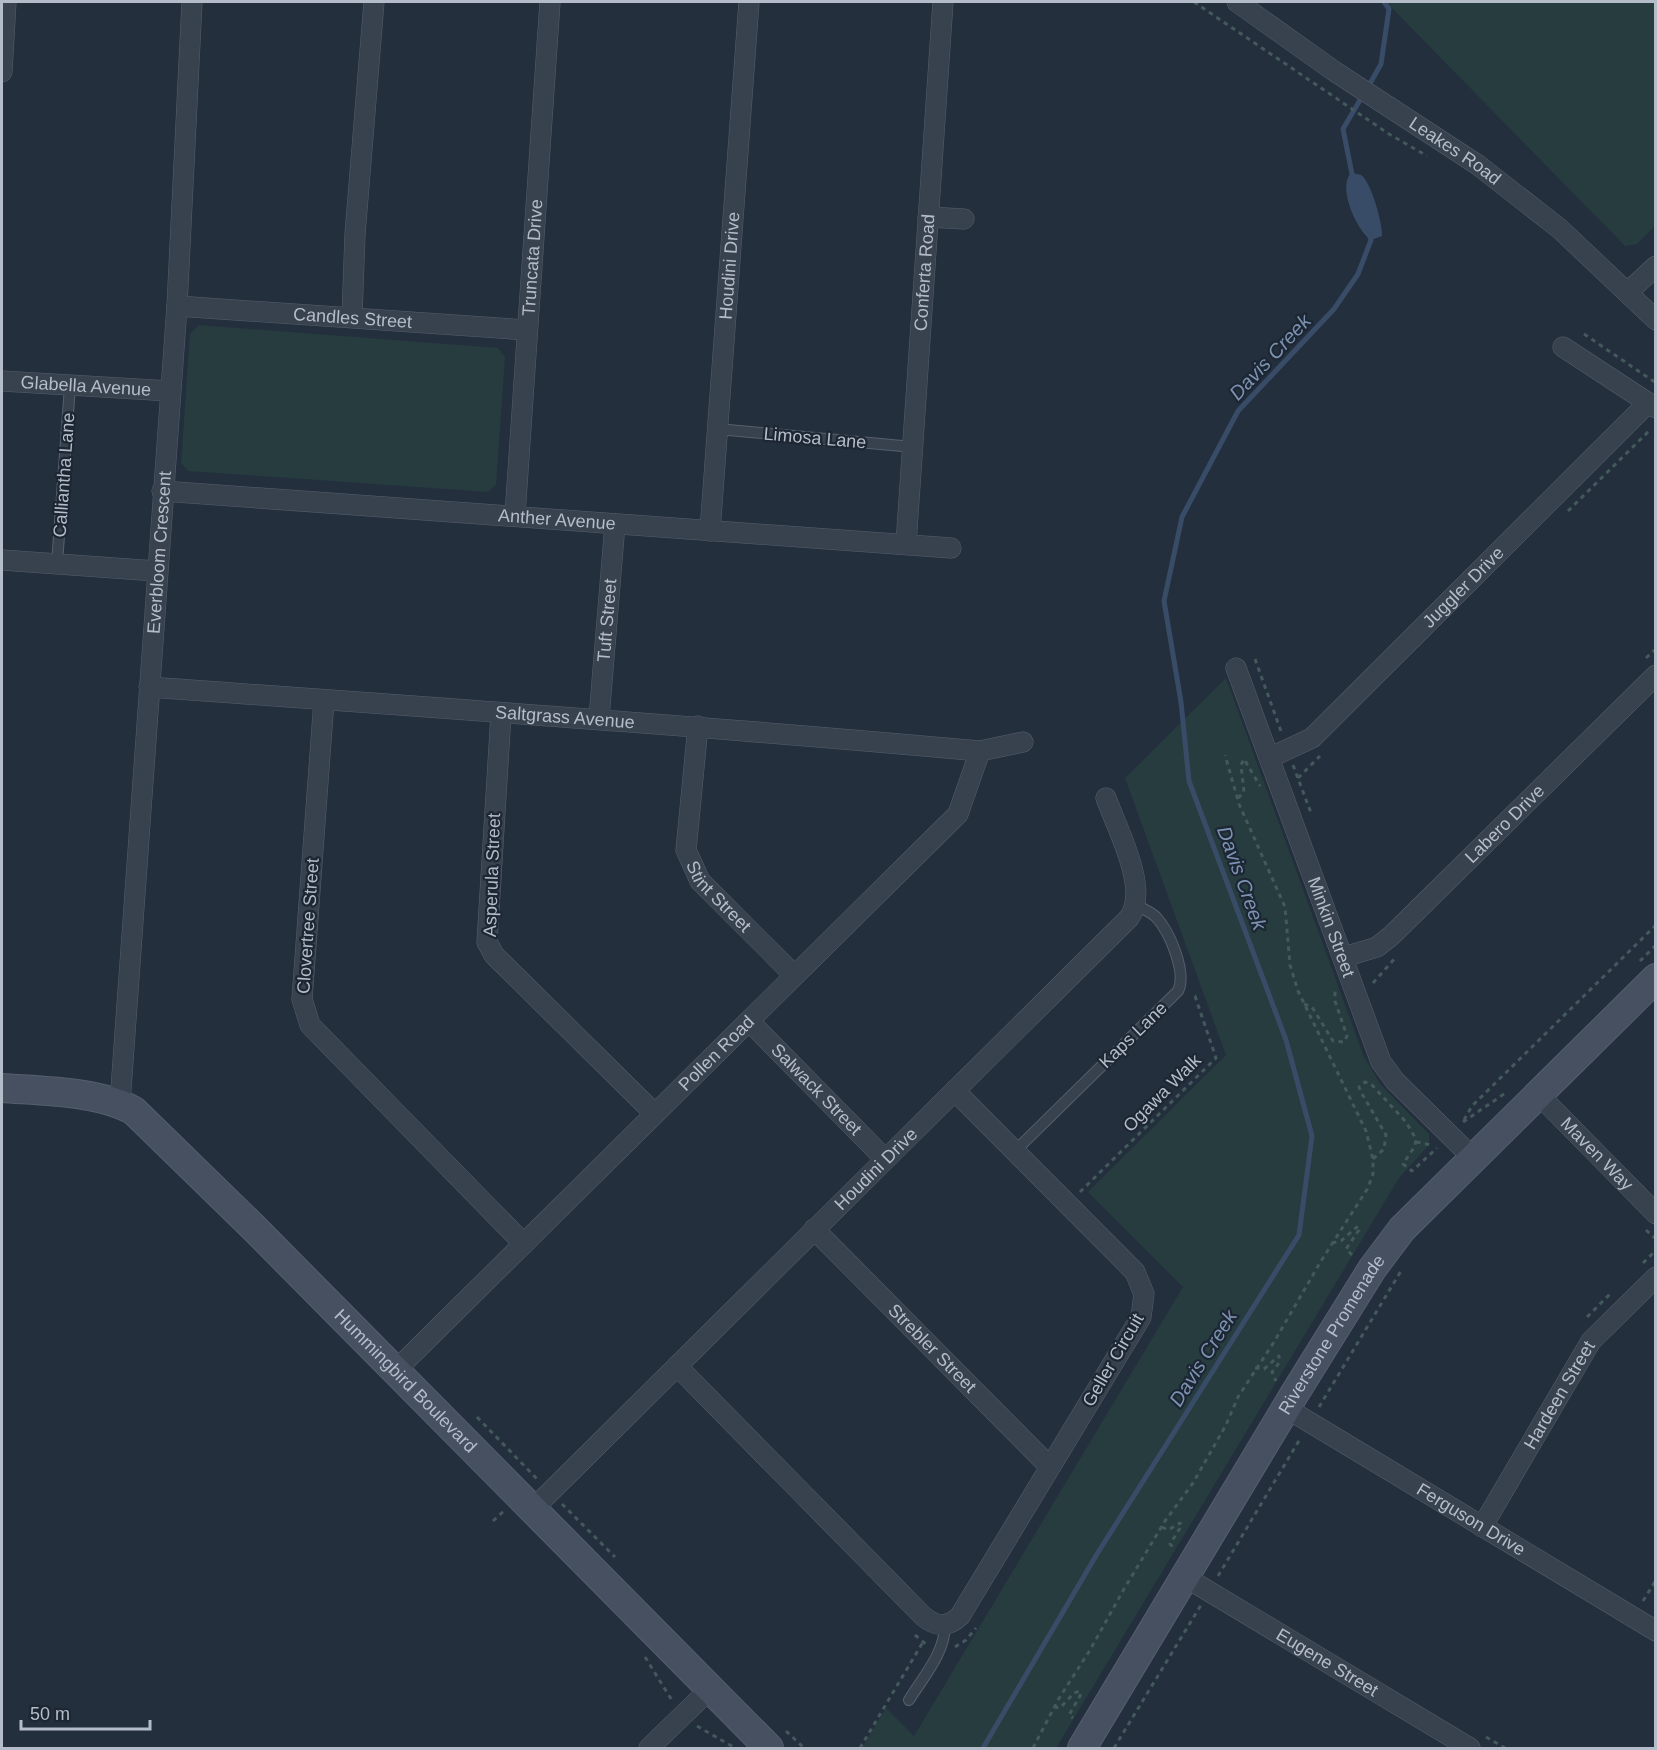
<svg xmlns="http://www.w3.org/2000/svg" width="1657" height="1750" font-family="Arial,sans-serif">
	<rect width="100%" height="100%" fill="#242f3e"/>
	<path fill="#263c3f" d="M1386 2H1655V226L1637 244 1625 246Z
		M199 325 498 348 505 357 496 485 488 492 188 471 181 463 190 334Z
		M1226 678 1364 1057 1381 1085 1429 1134V1145L1399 1178 1056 1748H862L886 1708 914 1736 1183 1287 1088 1192 1226 1055 1125 778Z"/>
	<path fill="#394c67" d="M1351 173C1355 174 1358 174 1361 175 1371 181 1383 225 1382 236L1371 240C1357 231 1337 187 1351 173Z"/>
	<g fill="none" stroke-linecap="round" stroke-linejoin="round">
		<path stroke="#394c67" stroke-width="5" d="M1368 87 1381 64 1389 9 1384 2
			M1353 179 1343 129 1363 95
			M983 1748 1097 1554 1299 1235 1312 1136 1286 1040 1189 781 1181 702 1164 601 1182 517 1238 411 1334 309 1358 274 1371 240 1369 234"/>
		<defs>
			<path id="lane" d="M717 429 913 447
				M57 563 70 386
				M1014 1152 1178 991C1187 973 1170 932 1156 917 1151 912 1143 909 1136 905
				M909 1700C923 1677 945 1653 945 1625"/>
			<g id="street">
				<path id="s1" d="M1237 2 1334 71 1478 165 1560 229 1656 320"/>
				<path d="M2 72 6 2"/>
				<path d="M928 217 964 219"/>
				<path d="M1628 292 1656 266"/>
				<path id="s2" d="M177 306 527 330"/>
				<path d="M352 317 355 234 374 2"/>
				<path d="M1563 347 1656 408"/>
				<path id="s3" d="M2 381 170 391"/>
				<path id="s4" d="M162 491 951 548"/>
				<path id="s5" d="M515 515 550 2"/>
				<path id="s6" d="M710 531 749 2"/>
				<path id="s7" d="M906 544 943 2"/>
				<path d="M2 560 156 571"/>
				<path id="s8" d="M1236 668 1381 1062 1395 1081 1473 1158"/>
				<path id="s9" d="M149 687C426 707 703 726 980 751"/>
				<path d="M324 700 302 999 310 1025 524 1244"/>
				<path d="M501 714 487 942 494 955 654 1113"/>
				<path id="s10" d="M599 718 615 524"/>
				<path id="s11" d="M698 726 686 850 700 881 794 975"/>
				<path id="s12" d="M1269 758 1312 738 1648 403"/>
				<path id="s13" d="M1344 957 1377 947 1391 936 1656 675"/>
				<path id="s14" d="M749 1021 885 1159"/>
				<path id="s15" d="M1538 1094 1656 1214"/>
				<path id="s16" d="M120 1103 177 306 192 2"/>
				<path id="s17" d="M814 1229 1049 1466"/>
				<path d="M677 1366 923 1616C936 1627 947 1628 960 1616L1141 1317 1144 1294 1135 1272 955 1091"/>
				<path id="s18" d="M395 1371 958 814 980 751 1023 742"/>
				<path id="s19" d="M1286 1408 1656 1631"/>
				<path id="s20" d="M533 1509 1129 918C1150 889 1117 829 1106 798"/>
				<path id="s21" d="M1482 1527 1591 1341 1656 1277"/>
				<path id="s22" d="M1185 1577 1470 1748"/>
				<path d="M649 1748 710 1689"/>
			</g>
			<g id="secondary">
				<path id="s23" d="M2 1088C42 1091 99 1091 134 1111L253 1227 769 1748"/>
				<path id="s24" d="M1082 1748 1295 1393 1372 1269 1402 1229 1656 978"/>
			</g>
		</defs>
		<use href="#lane" stroke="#565f6c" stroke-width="12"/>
		<use href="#street" stroke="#565f6c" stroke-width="21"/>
		<use href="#secondary" stroke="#565f6c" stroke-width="30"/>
		<path stroke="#44595c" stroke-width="3" stroke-dasharray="4.5 4.5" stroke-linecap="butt" d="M1194 2 1389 134 1427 156
			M1584 334 1656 383
			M1568 511 1651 429
			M1646 658 1656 649
			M1255 659 1282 734
			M1293 765 1311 813
			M1298 778 1320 756
			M1238 798 1244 792 1241 765 1244 759 1260 786
			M1640 961 1656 945
			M1373 983 1396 957
			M1304 1004 1312 1007 1333 1041 1344 1042 1347 1036 1335 1001V990
			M1464 1120 1472 1106 1656 925
			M1463 1122 1504 1094
			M1416 1142 1432 1145
			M1373 1159 1384 1149 1386 1135 1361 1092 1359 1087 1365 1082 1371 1084 1406 1122 1416 1139 1415 1146 1403 1164 1412 1171 1437 1148
			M1080 1192 1216 1058 1195 996 1191 995
			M1646 1230 1656 1239
			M1332 1243 1341 1241 1358 1226 1359 1230 1346 1249 1354 1257
			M1643 1263 1656 1250
			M1587 1317 1610 1294
			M1255 1368 1264 1369 1279 1356V1363L1272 1372 1276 1381
			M1319 1407 1401 1271
			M477 1417 539 1481
			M562 1504 615 1557
			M493 1521 505 1510
			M1162 1527 1168 1530 1180 1523 1182 1525 1170 1544 1175 1549
			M1218 1576 1300 1439
			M1643 1601 1656 1580
			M915 1635 928 1646
			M955 1647 966 1640 976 1628
			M645 1657 673 1702
			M1054 1707 1060 1708 1074 1693 1080 1691V1696L1069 1715 1073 1718
			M697 1726 735 1748
			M786 1731 804 1748
			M1486 1737 1505 1748
			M860 1748 923 1642
			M1033 1748 1058 1700 1090 1650 1124 1589 1165 1521 1193 1483 1226 1425 1238 1397 1274 1342 1321 1261 1368 1188 1373 1174V1159L1366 1131 1298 991 1290 965 1285 907 1239 804 1225 755
			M1114 1748 1201 1605"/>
		<use href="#lane" stroke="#38414e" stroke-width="10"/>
		<use href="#street" stroke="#38414e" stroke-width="20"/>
		<use href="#secondary" stroke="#465061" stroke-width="28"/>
	</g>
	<g text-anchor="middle" stroke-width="4.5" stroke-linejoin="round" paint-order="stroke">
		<g font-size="18" fill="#b4bcc9" stroke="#1d2633">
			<text dy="6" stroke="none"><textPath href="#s1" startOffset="264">Leakes Road</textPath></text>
			<text dy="6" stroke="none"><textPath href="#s5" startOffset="258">Truncata Drive</textPath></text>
			<text dy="6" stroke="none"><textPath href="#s6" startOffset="266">Houdini Drive</textPath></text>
			<text dy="6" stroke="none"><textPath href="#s7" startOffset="272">Conferta Road</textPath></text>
			<text dy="6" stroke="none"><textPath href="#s2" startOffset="176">Candles Street</textPath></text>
			<text dy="6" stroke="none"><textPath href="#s3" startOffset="84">Glabella Avenue</textPath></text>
			<text transform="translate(815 438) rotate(5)" y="6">Limosa Lane</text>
			<text transform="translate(64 475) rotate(-86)" y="6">Calliantha Lane</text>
			<text dy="6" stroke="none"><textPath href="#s4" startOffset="396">Anther Avenue</textPath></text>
			<text dy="6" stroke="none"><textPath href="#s16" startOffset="552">Everbloom Crescent</textPath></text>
			<text dy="6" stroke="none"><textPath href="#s12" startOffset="261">Juggler Drive</textPath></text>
			<text dy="6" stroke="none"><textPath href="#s10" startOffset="98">Tuft Street</textPath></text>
			<text dy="6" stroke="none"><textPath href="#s9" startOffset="417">Saltgrass Avenue</textPath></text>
			<text dy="6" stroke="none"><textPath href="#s13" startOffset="212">Labero Drive</textPath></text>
			<text transform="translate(492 875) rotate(-88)" y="6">Asperula Street</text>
			<text dy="6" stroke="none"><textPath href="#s11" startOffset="182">Stint Street</textPath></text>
			<text transform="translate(308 926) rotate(-86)" y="6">Clovertree Street</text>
			<text dy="6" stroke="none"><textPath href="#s8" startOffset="276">Minkin Street</textPath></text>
			<text transform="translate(1133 1035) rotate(-44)" y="6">Kaps Lane</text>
			<text dy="6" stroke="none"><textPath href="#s18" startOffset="452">Pollen Road</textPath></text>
			<text dy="6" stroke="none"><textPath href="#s14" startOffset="96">Salwack Street</textPath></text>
			<text transform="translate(1162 1093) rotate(-45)" y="6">Ogawa Walk</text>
			<text dy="6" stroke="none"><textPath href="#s15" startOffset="84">Maven Way</textPath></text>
			<text dy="6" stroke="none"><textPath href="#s20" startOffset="483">Houdini Drive</textPath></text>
			<text dy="6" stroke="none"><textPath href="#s24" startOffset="483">Riverstone Promenade</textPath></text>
			<text dy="6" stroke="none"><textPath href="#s17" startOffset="168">Strebler Street</textPath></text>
			<text transform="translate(1113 1360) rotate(-60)" y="6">Geller Circuit</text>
			<text dy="6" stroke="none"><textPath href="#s23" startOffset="518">Hummingbird Boulevard</textPath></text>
			<text dy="6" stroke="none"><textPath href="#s21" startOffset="153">Hardeen Street</textPath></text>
			<text dy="6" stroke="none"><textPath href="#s19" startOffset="216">Ferguson Drive</textPath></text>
			<text dy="6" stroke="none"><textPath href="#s22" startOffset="166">Eugene Street</textPath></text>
		</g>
		<g font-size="20" font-style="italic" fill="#7c92b1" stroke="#1d2633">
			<text transform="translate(1270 357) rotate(-47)" y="7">Davis Creek</text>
			<text transform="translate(1242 878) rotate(70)" y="7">Davis Creek</text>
			<text transform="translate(1203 1358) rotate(-58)" y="7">Davis Creek</text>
		</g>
	</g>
	<rect width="1657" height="1750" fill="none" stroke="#b4bcc9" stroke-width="6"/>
	<path d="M21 1720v9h129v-9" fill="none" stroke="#b4bcc9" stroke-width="3"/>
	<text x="30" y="1720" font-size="18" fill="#b4bcc9" stroke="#1d2633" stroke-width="4.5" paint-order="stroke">50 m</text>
</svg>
